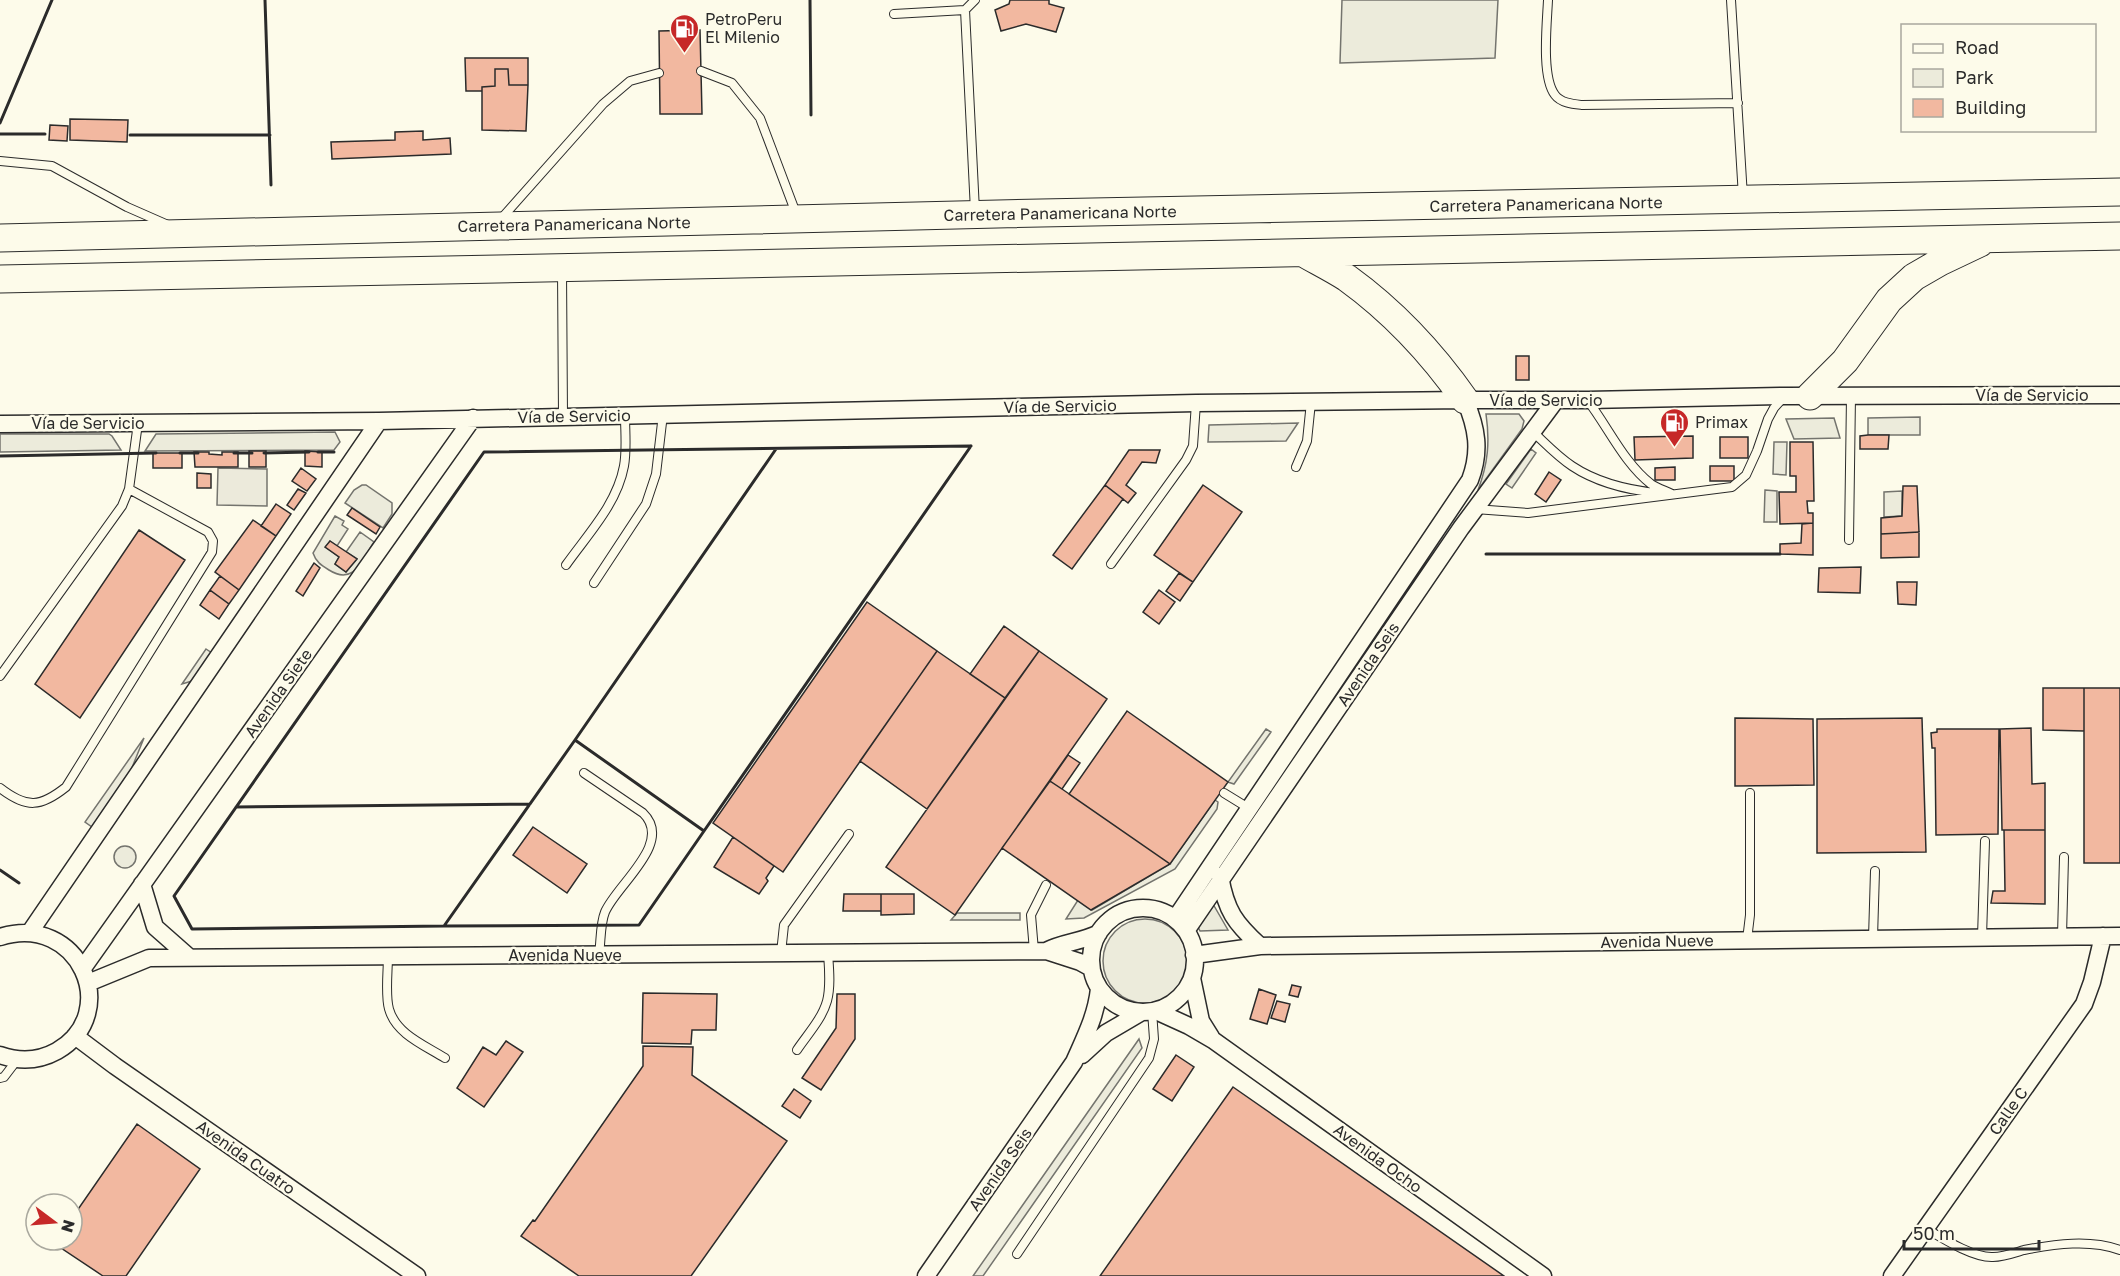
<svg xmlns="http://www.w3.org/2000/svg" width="2120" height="1276" font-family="'Golos Text',sans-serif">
	<rect width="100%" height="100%" fill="#fdfbea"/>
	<path fill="#ecebdb" stroke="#74746e" stroke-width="1.5" d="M1342 0H1498L1495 58 1340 63Z
		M1486 414H1519L1524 421 1522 429 1478 490C1488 464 1490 442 1486 414Z
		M1920 417V435H1868V418Z
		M1834 418 1840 438 1794 439 1786 419Z
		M1298 423 1286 441 1208 442 1209 425Z
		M335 432 340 442 334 450 145 451 156 434Z
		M0 434H109L112 436 121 450 0 452Z
		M1531 449 1536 453 1512 488 1506 484Z
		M362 485H366L392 503V514L383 528 345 503 354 490Z
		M1902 491V516L1884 517V492Z
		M335 516 344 521 342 525 348 529 337 546 330 541 326 547 339 557 335 564 346 572 357 559 346 552 360 532 374 542C362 560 354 586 329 570 321 565 316 562 313 553Z
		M206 649 212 653 192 681 182 684Z
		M1266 729 1271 732 1234 784 1228 782Z
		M144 738 131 770 92 827 85 822Z
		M1215 800 1218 802 1217 809 1175 869 1084 918 1066 919 1078 900 1092 910 1170 864Z
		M114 857a11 11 0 1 1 22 0a11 11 0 1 1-22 0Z
		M1213 904 1228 930 1200 931 1198 927Z
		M957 913H1020V920H951Z
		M1103 961a42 42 0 1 1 84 0a42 42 0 1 1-84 0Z
		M1139 1039 1142 1048 983 1276H973Z"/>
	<path fill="#eceadb" stroke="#74746e" stroke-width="1.5" d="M1774 442H1787L1786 475 1773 474Z
		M218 468 267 469V506L217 505Z
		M1765 490 1777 491V522H1764Z"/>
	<path fill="#f2b8a0" stroke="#2b2b2b" stroke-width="1.5" d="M1010 0H1049V4L1064 8 1056 32 1026 24 1001 31 995 10 1009 4Z
		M700 30 702 114H660L659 31Z
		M465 58H528V85H509L508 69H495V86L482 87V91H466Z
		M495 69H508L509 85H528L526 131 482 130V87L495 86Z
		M70 119 128 120 127 142 70 140Z
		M50 125 68 126 67 141 49 140Z
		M423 131V140L450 138 451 154 332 159 331 142 395 140V132Z
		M1516 356H1529V380H1516Z
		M1868 435H1889L1888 449H1860V436Z
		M1693 436V458L1635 460 1634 437Z
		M1720 437H1748V458H1720Z
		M1790 442H1813L1814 501H1807L1808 513H1813V523L1780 524 1779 492H1796V476H1790Z
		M1129 450H1160L1156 463 1142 462 1126 485 1136 493 1128 503 1105 485Z
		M249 451H266V467H249Z
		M305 451 322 452V467L305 466Z
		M194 452H209V454L222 455V452H238V467H195Z
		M153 453H182V468H153Z
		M1710 466H1734V481H1710Z
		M1675 467V480H1655V468Z
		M301 468 316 479 307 491 292 481Z
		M1549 472 1561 480 1546 502 1535 494Z
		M197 473 211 474V488H197Z
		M1105 485 1123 499 1072 569 1053 555Z
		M1203 485 1242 512 1193 582 1154 555Z
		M1903 486H1917L1919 532 1881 534V518L1902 516Z
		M298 489 306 493 294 510 287 505Z
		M276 504 291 514 276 536 261 526Z
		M352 508 380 527 376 534 347 515Z
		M253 520 276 536 239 590 215 572Z
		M1813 523V555L1780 554V544L1801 543 1802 524Z
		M139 530 185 560 80 718 35 684Z
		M1919 532V557L1881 558V534Z
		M330 541 357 559 346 572 335 564 339 557 325 547Z
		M314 563 320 568 303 596 296 591Z
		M1861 567 1860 593 1818 592 1819 568Z
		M1179 573 1193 582 1180 601 1166 591Z
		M220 576 239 590 229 604 210 590Z
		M1897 582H1917L1916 605 1898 604Z
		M210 590 229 604 219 619 200 605Z
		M1159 590 1175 602 1159 624 1143 612Z
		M867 602 937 651 783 872 713 823Z
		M1004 626 1039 651 1005 698 970 674Z
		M937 651 1005 698 927 809 860 761Z
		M1039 651 1107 699 955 915 886 867Z
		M2043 688H2084V731L2043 730Z
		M2084 688H2120V863H2084Z
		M1127 711 1228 782 1170 864 1069 794Z
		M1735 718 1813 719 1814 785 1735 786Z
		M1922 718 1926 852 1817 853V719Z
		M2031 728 2032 784 2045 783V830H2002L2000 729Z
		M1937 729H1999L1998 834 1936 835 1935 748H1932L1931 733 1937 732Z
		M1068 755 1080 763 1062 789 1050 781Z
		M1050 781 1062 789 1170 864 1091 910 1002 848Z
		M533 827 587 864 567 893 513 855Z
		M2004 830H2045V904L1991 903 1993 891H2005Z
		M733 837 774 866 766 878 768 881 759 894 714 867Z
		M844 894H881V911H843Z
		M881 894H914V914L881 915Z
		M1292 985 1301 987 1298 997 1289 995Z
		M1259 989 1276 995 1267 1024 1250 1019Z
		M643 993 717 994 716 1030H692L691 1044 642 1043Z
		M837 994H855V1039L821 1090 802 1078 836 1028Z
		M1277 1001 1290 1004 1285 1022 1271 1018Z
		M506 1041 523 1052 484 1107 457 1088 483 1047 496 1055Z
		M643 1046 693 1047 692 1075 787 1141 691 1276H579L521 1236 533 1220 535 1221 643 1066Z
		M1176 1055 1194 1067 1172 1101 1153 1089Z
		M1233 1087 1504 1276H1100Z
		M794 1089 811 1101 800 1118 782 1106Z
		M137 1124 200 1169 126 1276H103L55 1244 57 1240H72V1218Z"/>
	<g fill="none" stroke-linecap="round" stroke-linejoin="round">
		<defs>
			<path id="service" d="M1548 0C1547 23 1541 77 1555 95 1561 103 1573 104 1582 105L1738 103
				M1731 0 1743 197
				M965 10 975 211
				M894 14 965 10 975 0
				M701 71 732 83 760 118 797 216
				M0 161 52 166 127 207 168 225
				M500 220 603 104 630 81 659 73
				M562 271 563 416
				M1588 401C1608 427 1624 463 1651 484 1657 488 1666 491 1672 494
				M1532 431C1545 443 1557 456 1572 466 1596 482 1628 490 1657 493
				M1296 467 1307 441 1311 402
				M1475 509 1528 513 1732 487 1746 475 1757 451 1768 419 1774 408 1784 397
				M1849 540 1851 396
				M1111 564 1186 460 1193 446 1196 403
				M566 565C588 534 617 504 624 466 627 449 625 432 625 415
				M594 583 646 504 656 474 663 414
				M0 676 122 506 129 489 138 423
				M584 773 643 813C674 843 617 884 605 912 600 924 601 942 599 954
				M0 788C27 809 41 807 66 787L212 552 213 541 208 532 129 489
				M1224 793 1250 809
				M2062 936 2064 857
				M1982 937 1985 841
				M1873 938 1875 871
				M1747 940 1750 915V793
				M1034 951 1031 915 1046 885
				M781 953 784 925 849 834
				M388 956C388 971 385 995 389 1009 396 1034 424 1045 445 1058
				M797 1050C807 1035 822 1019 827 1001 831 986 829 968 828 953
				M0 1078 4 1077 17 1060
				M1925 1228C1942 1238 1973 1258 1993 1257 2003 1257 2014 1253 2024 1250 2055 1244 2090 1239 2120 1250
				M1017 1254 1149 1058 1154 1039 1152 1011"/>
			<path id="minor" d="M0 424 379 421 1196 403 1465 400H1588L1784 396 2120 395
				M1220 876C1226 911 1235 923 1260 946
				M142 884 155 927 189 957
				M1091 960a52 52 0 1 1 104 0a52 52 0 1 1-104 0Z
				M1175 919 1470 480C1481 451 1477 428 1465 400
				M1186 931 1461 528 1556 400
				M30 932 379 421
				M0 937C79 912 123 1013 57 1051 39 1061 20 1062 0 1055
				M1046 951C1063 942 1082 942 1099 933
				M1194 955 1260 946 2120 936
				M83 968 473 418
				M1192 978 1201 1021 1211 1037
				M88 983 149 958 1046 951 1080 962 1091 968
				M1156 1011 1189 1026 1213 1040 1543 1276
				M75 1036 115 1066 417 1276
				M1082 1055 1106 1033 1140 1013
				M926 1276 1074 1062C1085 1037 1096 1016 1099 989
				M1892 1276 2084 1004 2092 982 2103 936"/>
			<path id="trunk" d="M0 238 1041 213 2120 192
				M1303 253C1317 261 1333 269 1347 278 1394 312 1432 353 1465 400
				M0 279 2120 236
				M1810 396 1845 361 1889 300 1914 277 1940 262 1980 243"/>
		</defs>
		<use href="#service" stroke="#2b2b2b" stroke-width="10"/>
		<use href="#minor" stroke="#2b2b2b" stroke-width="19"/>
		<use href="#trunk" stroke="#2b2b2b" stroke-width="29"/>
		<use href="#service" stroke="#fdfbea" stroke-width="8"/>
		<use href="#minor" stroke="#fdfbea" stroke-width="16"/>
		<use href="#trunk" stroke="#fdfbea" stroke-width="27"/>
		<path stroke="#2b2b2b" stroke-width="3" d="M265 0 271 185
			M810 0 811 115
			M0 123 52 0
			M0 134H45
			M130 135H270
			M318 452H334
			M180 453H198
			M234 453H252
			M264 453 309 452
			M0 456 156 453
			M1486 554H1780
			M575 740 704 831 639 925 444 926Z
			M575 740 776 449
			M236 807 530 804
			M704 831 971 446
			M0 870 19 883
			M444 926 192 929 174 896 484 452 971 446"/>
	</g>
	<defs>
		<symbol id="fuel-pin" viewBox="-11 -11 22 30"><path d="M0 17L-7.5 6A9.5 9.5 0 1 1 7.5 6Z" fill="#c62828" stroke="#fdfbea"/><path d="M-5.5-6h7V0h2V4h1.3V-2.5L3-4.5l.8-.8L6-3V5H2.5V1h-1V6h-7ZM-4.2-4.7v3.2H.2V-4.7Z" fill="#fff"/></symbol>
	</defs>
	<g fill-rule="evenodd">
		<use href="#fuel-pin" x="668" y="12" width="33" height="45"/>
		<use href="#fuel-pin" x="1658" y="406" width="33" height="45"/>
	</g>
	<g text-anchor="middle" stroke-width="4.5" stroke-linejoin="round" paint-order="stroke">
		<g font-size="16" fill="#2b2b2b" stroke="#fdfbea" text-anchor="start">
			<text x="705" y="25">PetroPeru<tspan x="705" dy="18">El Milenio</tspan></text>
			<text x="1695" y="428">Primax</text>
		</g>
		<g font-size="16" fill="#2b2b2b" stroke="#fdfbea">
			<text transform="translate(1546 204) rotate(-1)" y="6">Carretera Panamericana Norte</text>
			<text transform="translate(1060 213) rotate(-1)" y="6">Carretera Panamericana Norte</text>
			<text transform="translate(574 224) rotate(-1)" y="6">Carretera Panamericana Norte</text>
			<text x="2032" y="401">Vía de Servicio</text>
			<text x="1546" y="406">Vía de Servicio</text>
			<text transform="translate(1060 406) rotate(-1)" y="6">Vía de Servicio</text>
			<text transform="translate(574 416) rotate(-1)" y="6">Vía de Servicio</text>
			<text x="88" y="429">Vía de Servicio</text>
			<text transform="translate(1368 664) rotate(-56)" y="6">Avenida Seis</text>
			<text transform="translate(278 693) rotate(-55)" y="6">Avenida Siete</text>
			<text transform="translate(1657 941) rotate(-1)" y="6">Avenida Nueve</text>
			<text x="565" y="961">Avenida Nueve</text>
			<text transform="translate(2008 1111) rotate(-55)" y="6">Calle C</text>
			<text transform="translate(246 1157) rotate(35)" y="6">Avenida Cuatro</text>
			<text transform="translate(1378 1158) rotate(36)" y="6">Avenida Ocho</text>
			<text transform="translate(1000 1169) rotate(-55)" y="6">Avenida Seis</text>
		</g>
	</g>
	<rect x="1901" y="24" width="195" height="108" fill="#fdfbea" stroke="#a9a89e" stroke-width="1.5"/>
	<rect x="1913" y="44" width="30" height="9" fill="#fdfbea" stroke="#a9a89e" stroke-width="1.5"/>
	<text x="1955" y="54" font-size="18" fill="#2b2b2b">Road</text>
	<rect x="1913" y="69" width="30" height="18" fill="#ecebdb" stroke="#a9a89e" stroke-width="1.5"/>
	<text x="1955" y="84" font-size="18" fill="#2b2b2b">Park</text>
	<rect x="1913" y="99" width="30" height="18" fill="#f2b8a0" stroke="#a9a89e" stroke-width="1.5"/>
	<text x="1955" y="114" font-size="18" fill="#2b2b2b">Building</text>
	<g transform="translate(54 1222) rotate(106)"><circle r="28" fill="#fdfbea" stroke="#a9a89e" stroke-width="1.5"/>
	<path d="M0-4.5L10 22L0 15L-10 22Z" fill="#c62828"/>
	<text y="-9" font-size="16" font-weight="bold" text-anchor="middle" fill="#2b2b2b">N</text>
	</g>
	<path d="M1904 1240v9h135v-9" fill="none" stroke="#2b2b2b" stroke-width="3"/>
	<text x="1913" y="1240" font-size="18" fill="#2b2b2b" stroke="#fdfbea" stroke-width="4.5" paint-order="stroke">50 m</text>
</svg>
